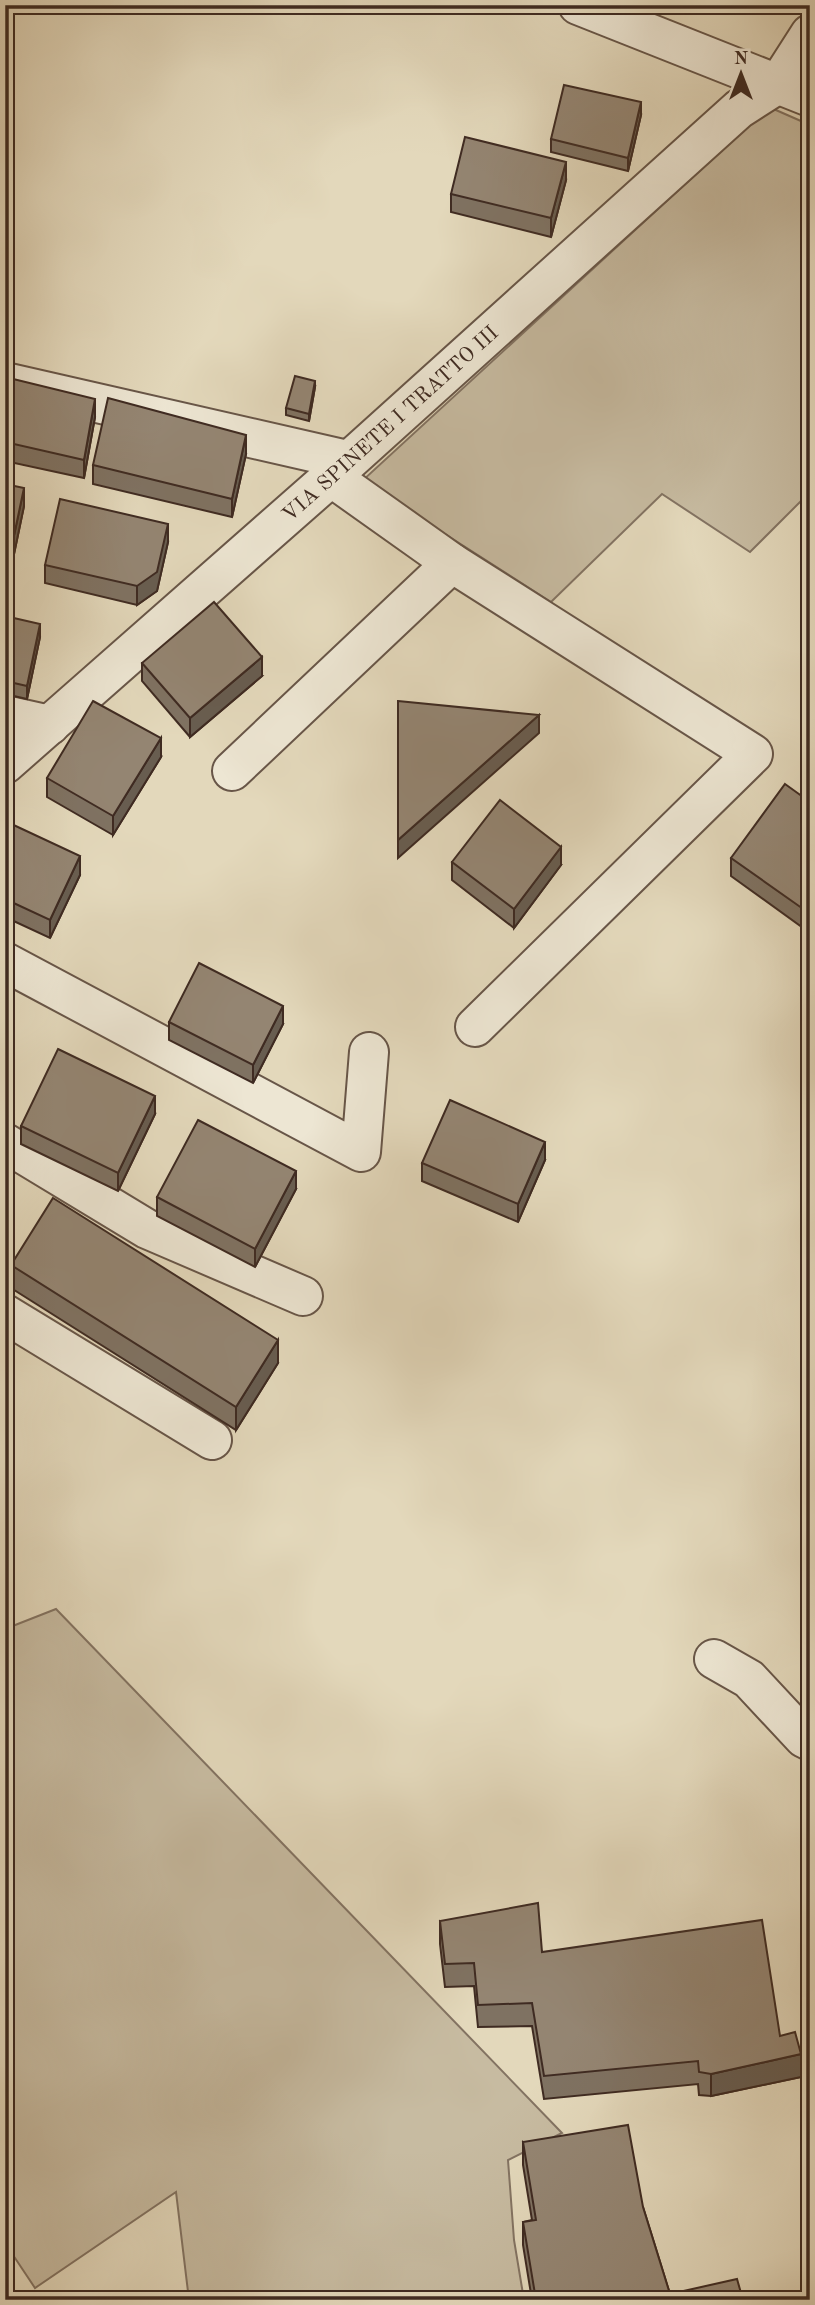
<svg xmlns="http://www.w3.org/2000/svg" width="815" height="2305" font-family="'Old Standard TT',serif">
	<rect width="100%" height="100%" fill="#e3d8bb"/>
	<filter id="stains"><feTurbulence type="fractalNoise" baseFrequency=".00286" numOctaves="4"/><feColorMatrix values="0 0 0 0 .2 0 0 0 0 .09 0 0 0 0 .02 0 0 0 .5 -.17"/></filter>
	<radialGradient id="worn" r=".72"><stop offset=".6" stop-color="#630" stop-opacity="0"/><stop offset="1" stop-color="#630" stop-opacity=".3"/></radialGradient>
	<path fill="#c7bba1" stroke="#837362" stroke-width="2" d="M769 107 810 125V492L750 552 662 494 551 602 362 481Z
		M56 1609 562 2133 508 2160 514 2240 524 2300H189L176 2192 35 2288 5 2243V1629Z"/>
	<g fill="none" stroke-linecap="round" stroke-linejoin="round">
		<defs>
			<g id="minor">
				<path d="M578 5 810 97"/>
				<path d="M5 382 347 460"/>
				<path d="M331 477 452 563 753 754 475 1027"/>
				<path d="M5 715 50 725"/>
				<path id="s1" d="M5 764 331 477 739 109 778 84 810 34"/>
				<path d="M232 771 452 563"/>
				<path d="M5 962 361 1152 369 1052"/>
				<path d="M5 1143 147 1229 303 1296"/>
				<path d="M5 1314 212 1440"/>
				<path d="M714 1659 749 1679 804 1738 810 1741"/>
			</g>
		</defs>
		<use href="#minor" stroke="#685648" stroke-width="42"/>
		<use href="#minor" stroke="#ede6d3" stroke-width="38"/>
	</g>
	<path fill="#7f7262" stroke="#3f2b22" stroke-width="2" d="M641 115 628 171 551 152V139Z
		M566 180 551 237 451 212V194Z
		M5 377 95 417 84 478 5 461Z
		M315 387 309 421 286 415V408Z
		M246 454 232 517 93 484V465Z
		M5 484 24 506 8 583 5 582Z
		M168 542 157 591 137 605 45 583V565Z
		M5 616 40 637 27 699 5 694Z
		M142 663 262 676 190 737 142 681Z
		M161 757 113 835 47 797V778Z
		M810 802 806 930 731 876V858Z
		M5 821 80 875 50 938 5 917Z
		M452 862 561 865 514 928 452 880Z
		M169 1022 283 1024 253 1083 169 1040Z
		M155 1114 118 1191 21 1144V1126Z
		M545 1160 518 1222 422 1181V1163Z
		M296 1189 255 1267 157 1216V1197Z
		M11 1265 278 1363 236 1430 11 1288Z
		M440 1921 542 1952 780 2036 801 2077 711 2096 699 2095 698 2084 544 2099 532 2026 478 2027 474 1986 445 1987 440 1944Z
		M523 2142 643 2207 670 2294 743 2300H532L523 2245V2222L532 2220 523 2165Z"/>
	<path fill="#685d50" stroke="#3f2b22" stroke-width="2" d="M641 102V115L628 171V158Z
		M566 162V180L551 237V218Z
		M315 381V387L309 421V414Z
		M95 399V417L84 478V460Z
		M246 435V454L232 517V499Z
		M24 488V506L8 583V564Z
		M168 524V542L157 591 137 605V586Z
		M40 624V637L27 699V686Z
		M262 657V676L190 737V718Z
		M539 715V733L398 858V840Z
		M161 738V757L113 835V816Z
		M561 847V865L514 928V909Z
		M80 856V875L50 938V920Z
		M810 906V924L806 930V911Z
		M283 1006V1024L253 1083V1065Z
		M155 1096V1114L118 1191V1173Z
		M545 1142V1160L518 1222V1204Z
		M296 1171V1189L255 1267V1249Z
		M278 1340V1363L236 1430V1407Z
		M801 2054V2077L711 2096V2074Z"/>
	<path fill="#948572" stroke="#3f2b22" stroke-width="2" d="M564 85 641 102 628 158 551 139Z
		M465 137 566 162 551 218 451 194Z
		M295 376 315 381 309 414 286 408Z
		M5 377 95 399 84 460 5 442Z
		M108 398 246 435 232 499 93 465Z
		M5 484 24 488 8 564H5Z
		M60 499 168 524 157 572 137 586 45 565Z
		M214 602 262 657 190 718 142 663Z
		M5 616 40 624 27 686 5 681Z
		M93 701 161 738 113 816 47 778Z
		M398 701 539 715 398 840Z
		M785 784 810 802V906L806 911 731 858Z
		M500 800 561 847 514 909 452 862Z
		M5 821 80 856 50 920 5 899Z
		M199 963 283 1006 253 1065 169 1022Z
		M58 1049 155 1096 118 1173 21 1126Z
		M450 1100 545 1142 518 1204 422 1163Z
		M198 1120 296 1171 255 1249 157 1197Z
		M53 1198 278 1340 236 1407 11 1265Z
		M538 1903 542 1952 762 1920 780 2036 795 2032 801 2054 711 2074 699 2072 698 2061 544 2076 532 2003 478 2005 474 1963 445 1964 440 1921Z
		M628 2125 643 2207 670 2294 737 2279 743 2300H536L523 2222 536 2220 523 2142Z"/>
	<g text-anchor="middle" stroke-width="7" stroke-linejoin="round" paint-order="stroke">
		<g font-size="21" fill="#3f2b22" stroke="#ede6d3">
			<text dy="7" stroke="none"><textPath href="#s1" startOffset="514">VIA SPINETE I TRATTO III</textPath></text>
		</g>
	</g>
	<rect width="815" height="2305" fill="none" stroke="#e3d8bb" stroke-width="28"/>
	<rect x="7" y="7" width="801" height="2291" fill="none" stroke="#3f2b22" stroke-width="3.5"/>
	<rect x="14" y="14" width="787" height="2277" fill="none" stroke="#3f2b22" stroke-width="2"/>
	<g transform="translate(741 74)" stroke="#ede6d3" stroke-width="5" paint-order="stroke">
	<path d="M0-5L12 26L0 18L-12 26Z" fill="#3f2b22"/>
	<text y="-10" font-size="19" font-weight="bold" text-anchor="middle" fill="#3f2b22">N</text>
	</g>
	<rect width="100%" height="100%" filter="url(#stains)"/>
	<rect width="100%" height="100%" fill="url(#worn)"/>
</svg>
